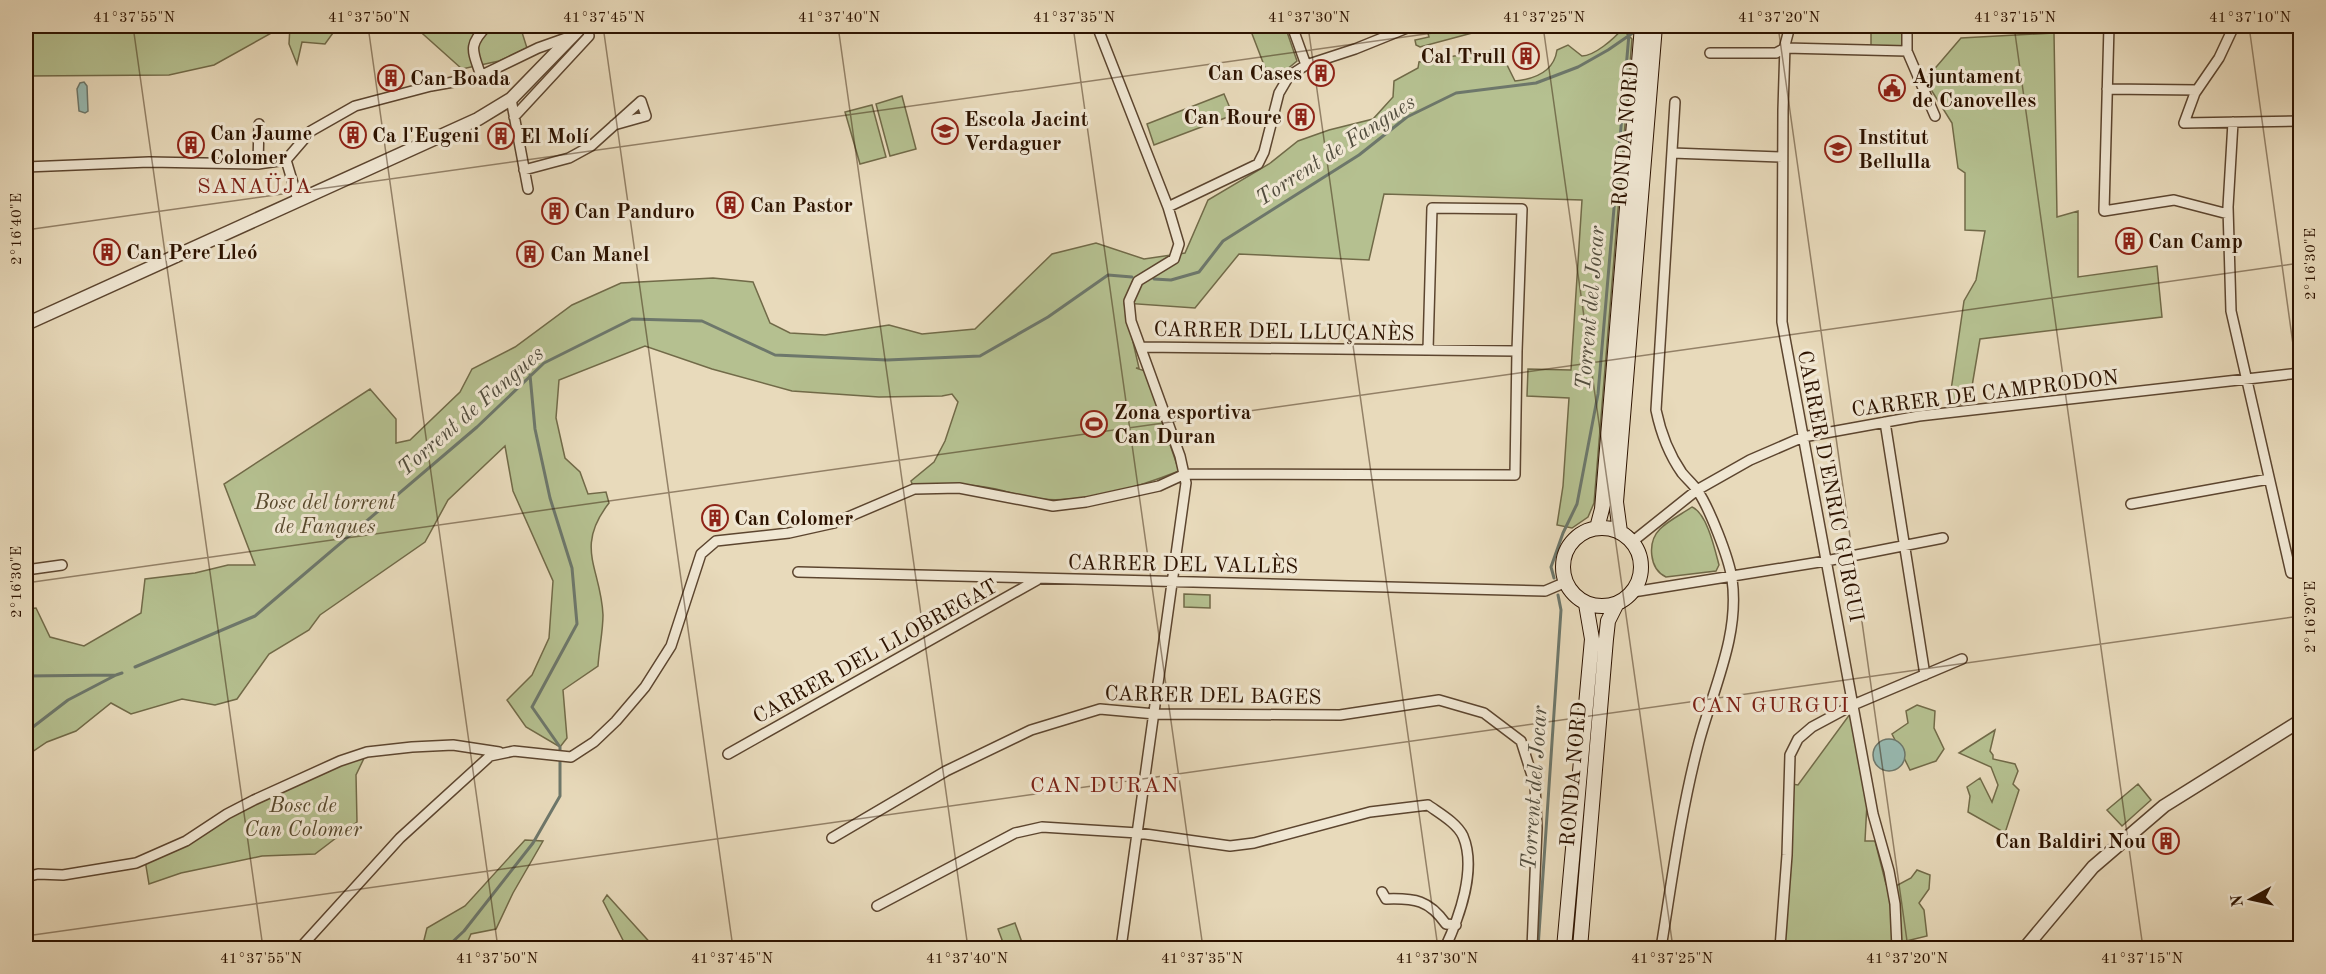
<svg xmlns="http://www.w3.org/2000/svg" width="2326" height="974" font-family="'Old Standard TT',serif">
	<rect width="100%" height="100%" fill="#e8dabb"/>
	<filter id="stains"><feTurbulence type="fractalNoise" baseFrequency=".00333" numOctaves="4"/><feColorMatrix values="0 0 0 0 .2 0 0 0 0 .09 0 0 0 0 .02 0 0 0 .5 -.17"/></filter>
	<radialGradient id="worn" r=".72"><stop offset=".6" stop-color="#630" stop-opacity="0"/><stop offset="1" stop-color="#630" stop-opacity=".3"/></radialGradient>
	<path fill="#b5c090" stroke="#716a48" stroke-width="1.5" d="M26 26H284L214 65 169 75 26 76Z
		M290 26H338L325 44 302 42 297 64 289 44Z
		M414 26H520L527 48 499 61 462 69Z
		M1249 26H1285L1297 61 1286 70 1269 78Z
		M1426 26H1490L1487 29 1420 47 1416 45 1415 40 1429 37Z
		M1871 26H1904L1905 48 1871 46Z
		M1622 29 1632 39 1594 503 1588 517 1572 528 1557 525 1563 486 1569 398 1527 396 1528 369 1571 370 1582 200 1384 194 1369 260 1239 254 1195 308 1124 303 1139 368H1136L1145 371 1179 471C1136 488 1087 503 1040 499 1026 498 1010 492 996 489 968 483 942 484 913 486L911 481 934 462 945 441 958 402 952 394 942 396 879 397 792 391 712 369 645 346 559 380 556 418 565 458 580 472 588 494 606 492 609 503C574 548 601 568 603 615 603 631 599 649 598 666L563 690 567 738 560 747 526 727 507 700 532 675 549 638 553 581 513 491 505 446 448 500 425 542 320 615 309 630 269 654 237 699 215 705 182 699 131 714 111 703 76 731 47 742 26 756V609L36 608 50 637 84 646 141 613 145 579 195 573 228 565H255L224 484 370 389 396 419V443L410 440 460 392 472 369 515 347 572 305 621 283 713 278 753 282 770 323 790 333 825 335 889 325 922 334 975 329 1052 254 1096 243 1144 259 1185 253 1208 200 1269 164 1298 141 1329 130 1373 119 1393 97 1394 81 1418 68 1419 62 1478 52 1480 57 1496 47 1501 62 1506 63 1515 81C1535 79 1554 71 1557 50L1568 45 1582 56C1594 56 1614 39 1622 29Z
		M2054 33 2057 217 2078 211V277L2157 266 2162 317 1980 339 1969 404H1949L1964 301 1976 280 1985 231 1965 230V173L1958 168 1952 123 1925 80 1961 38Z
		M1224 94 1233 115 1154 145 1147 124Z
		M902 96 916 149 890 156 876 104Z
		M872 105 886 157 860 164 845 112Z
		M1692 507C1707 513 1715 550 1719 565L1716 571 1666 577C1649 569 1647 542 1660 529 1669 520 1682 514 1692 507Z
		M1184 594 1210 595V608L1184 607Z
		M1917 705 1935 711 1934 728 1944 749 1936 761 1910 770 1892 734 1908 723 1906 711Z
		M1850 714 1867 803 1865 841H1875L1886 884 1896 886 1911 878 1917 870 1930 875 1929 889 1919 903 1924 910 1927 936 1890 945 1885 948H1852V946L1798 948 1785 944 1784 790 1792 784 1798 785Z
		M1995 730 1990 751 1993 755V759L2015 764 2018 771 2013 784 2019 790 2005 833 1968 812 1970 796 1967 787 1980 778 1992 802 1998 785 1991 767 1959 753Z
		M367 752 356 775 357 822 315 854 262 856 181 873 149 884 145 860 254 800Z
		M2138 784 2151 800 2122 826 2107 810Z
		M525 840 543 841 513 893 496 929 471 934 465 948H422L427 928 465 906Z
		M607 895 655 948H627L603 901Z
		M1015 923 1024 948H1005L998 929Z"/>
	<path fill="#97bab2" stroke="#6d776b" stroke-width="1.5" d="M84 82 87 86 88 111 85 113 79 111 77 89 80 83Z
		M1873 755a16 16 0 1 1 32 0a16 16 0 1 1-32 0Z"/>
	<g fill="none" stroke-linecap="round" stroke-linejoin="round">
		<path stroke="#6d776b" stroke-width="3" d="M1154 279 1171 280 1199 272 1223 241 1359 155 1407 117 1456 93 1536 83 1578 67 1608 50 1637 30
			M1554 578 1551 567 1563 533 1577 504 1598 394 1629 34
			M135 667 255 616 477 427 544 363 632 319 702 321 775 355 887 360 980 356 1048 317 1108 275 1132 277
			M26 676 116 675 122 673
			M26 736 29 730 68 700 116 675
			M446 948 464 931 533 843 560 796V747L532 707 577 624 572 568 550 498 535 429 530 375
			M1538 948 1561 610 1558 595"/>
		<defs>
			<path id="minor" d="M1097 26 1168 207 1179 244 1174 259 1138 281 1129 301 1131 321 1180 456 1186 483 1121 948
				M1292 26 1306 65
				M1790 26 1785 45 1783 110 1782 322 1873 814 1889 871 1895 904 1897 948
				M1907 26V51L1935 116
				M2109 26 2104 211 2174 200 2228 214
				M2234 26 2219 58 2195 93 2184 123 2300 121
				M1710 53H1776L1785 48 1907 51
				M481 76C473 51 467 46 487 26
				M2107 89 2197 90
				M511 99 528 189
				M514 117 589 36 587 26
				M2233 122 2228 207 2231 311 2291 573
				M1672 153 1782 157
				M286 160 311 131 355 106 431 86 476 78 538 48 569 37
				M258 164 259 124
				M26 167 149 162 258 164 286 160 298 200
				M524 170 569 158 591 146 641 101 646 116 614 125
				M1168 207 1258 164 1264 152 1279 93 1289 76 1306 65 1355 49 1412 26
				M1141 347 1517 351 1522 209 1432 208 1428 350
				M1885 422 1925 675
				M2131 504 2269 479
				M1632 542 1697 490 1750 460 1803 437 1919 416 2300 373
				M26 570 62 565
				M798 572 1545 591 1566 582
				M1633 592 1826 561 1943 538
				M728 754 1037 580
				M832 838 946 771 1031 730 1100 709 1155 714 1340 715 1439 700 1484 713 1521 741 1535 785 1537 828 1532 948
				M26 877 38 874 63 875 136 863 186 841 227 814 254 800 340 761 367 752 412 747 453 745 499 752
				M1382 892 1386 899C1415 898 1429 900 1446 924L1456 925
				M877 906 1015 833 1042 827 1138 833 1230 846 1254 843 1370 812 1428 805C1439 813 1457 823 1463 836 1477 869 1459 918 1445 948
				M300 948 400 838 490 756 514 751 571 757 594 742 616 721 645 687 671 646 701 554 716 541 789 533 834 523 914 489 959 488 1053 506 1086 502 1159 486 1185 474 1515 475 1517 351
				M1661 948C1672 880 1681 810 1699 742 1713 689 1740 635 1732 579 1729 558 1709 507 1697 490 1693 484 1687 479 1682 473 1668 453 1661 434 1656 410L1675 102
				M1780 948 1787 855 1790 755 1798 739 1812 727 1853 705 1962 659"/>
			<path id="tertiary" d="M26 324 478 119 511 99 582 26
				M2025 948 2093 867 2164 806 2300 721"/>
			<path id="secondary" d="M1563 567a39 39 0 1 1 78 0a39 39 0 1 1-78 0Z
				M1597 528 1602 509 1642 26
				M1620 532 1616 502 1655 26
				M1564 948 1592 639 1586 604
				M1580 948 1606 639 1608 621 1616 605"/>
		</defs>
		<use href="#minor" stroke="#5c452f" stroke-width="12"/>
		<use href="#tertiary" stroke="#5c452f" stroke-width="15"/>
		<use href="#secondary" stroke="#2d1300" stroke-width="16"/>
		<use href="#minor" stroke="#f0e7d3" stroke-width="9"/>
		<use href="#tertiary" stroke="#f0e7d3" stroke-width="12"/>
		<use href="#secondary" stroke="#f0e7d3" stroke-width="14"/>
	</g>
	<path fill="none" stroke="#2d1300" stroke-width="1.5" stroke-opacity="0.45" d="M133 26 263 948M368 26 498 948M603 26 733 948M838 26 968 948M1073 26 1203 948M1308 26 1438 948M1543 26 1673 948M1778 26 1908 948M2014 26 2143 948M2249 26 2300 395M26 230 1483 26M26 583 2300 263M26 935 27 948M26 936 2300 616"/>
	<defs>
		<symbol id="building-ring" viewBox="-11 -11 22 22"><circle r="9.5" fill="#f0e7d3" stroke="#8f2418" stroke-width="1.5"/><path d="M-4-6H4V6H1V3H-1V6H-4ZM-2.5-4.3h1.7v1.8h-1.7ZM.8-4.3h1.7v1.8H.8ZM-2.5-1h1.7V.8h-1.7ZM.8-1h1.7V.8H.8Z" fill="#8f2418"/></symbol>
		<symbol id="civic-ring" viewBox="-11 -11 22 22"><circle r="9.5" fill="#f0e7d3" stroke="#8f2418" stroke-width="1.5"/><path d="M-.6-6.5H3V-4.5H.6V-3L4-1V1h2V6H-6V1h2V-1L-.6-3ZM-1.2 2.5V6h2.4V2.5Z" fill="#8f2418"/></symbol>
		<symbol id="school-ring" viewBox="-11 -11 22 22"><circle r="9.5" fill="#f0e7d3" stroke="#8f2418" stroke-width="1.5"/><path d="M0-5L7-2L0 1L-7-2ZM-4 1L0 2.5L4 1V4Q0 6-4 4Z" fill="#8f2418"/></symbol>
		<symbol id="stadium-ring" viewBox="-11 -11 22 22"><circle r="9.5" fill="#f0e7d3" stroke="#8f2418" stroke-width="1.5"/><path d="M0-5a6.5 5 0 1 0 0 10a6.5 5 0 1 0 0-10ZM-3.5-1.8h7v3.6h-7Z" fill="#8f2418"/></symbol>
	</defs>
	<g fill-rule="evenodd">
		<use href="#building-ring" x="1511" y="41" width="30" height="30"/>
		<use href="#building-ring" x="1306" y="58" width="30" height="30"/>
		<use href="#building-ring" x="376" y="63" width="30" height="30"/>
		<use href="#civic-ring" x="1877" y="73" width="30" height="30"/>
		<use href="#building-ring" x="1286" y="102" width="30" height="30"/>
		<use href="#school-ring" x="930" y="116" width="30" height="30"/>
		<use href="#building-ring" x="338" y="120" width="30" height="30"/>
		<use href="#building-ring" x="486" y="121" width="30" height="30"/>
		<use href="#building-ring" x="176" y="130" width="30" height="30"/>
		<use href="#school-ring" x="1823" y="134" width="30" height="30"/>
		<use href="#building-ring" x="715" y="190" width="30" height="30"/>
		<use href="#building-ring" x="540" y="196" width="30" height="30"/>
		<use href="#building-ring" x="2114" y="226" width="30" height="30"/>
		<use href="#building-ring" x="92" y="237" width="30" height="30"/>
		<use href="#building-ring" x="515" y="239" width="30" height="30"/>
		<use href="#stadium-ring" x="1079" y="409" width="30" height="30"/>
		<use href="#building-ring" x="700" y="503" width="30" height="30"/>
		<use href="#building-ring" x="2151" y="826" width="30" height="30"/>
	</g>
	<g text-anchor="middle" stroke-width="6" stroke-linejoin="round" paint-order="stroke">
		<g font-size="21" font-weight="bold" fill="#2d1300" stroke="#f0e7d3" text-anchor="start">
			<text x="1506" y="63" text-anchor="end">Cal Trull</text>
			<text x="1302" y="80" text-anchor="end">Can Cases</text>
			<text x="1912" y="83">Ajuntament<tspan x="1912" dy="24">de Canovelles</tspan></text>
			<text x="410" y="85">Can Boada</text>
			<text x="1282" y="124" text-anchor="end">Can Roure</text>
			<text x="964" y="126">Escola Jacint<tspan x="964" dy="24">Verdaguer</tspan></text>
			<text x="210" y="140">Can Jaume<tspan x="210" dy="24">Colomer</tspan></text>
			<text x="372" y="142">Ca l'Eugeni</text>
			<text x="520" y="143">El Molí</text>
			<text x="1858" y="144">Institut<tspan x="1858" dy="24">Bellulla</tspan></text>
			<text x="750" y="212">Can Pastor</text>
			<text x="574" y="218">Can Panduro</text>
			<text x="2148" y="248">Can Camp</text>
			<text x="126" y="259">Can Pere Lleó</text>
			<text x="550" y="261">Can Manel</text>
			<text x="1114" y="419">Zona esportiva<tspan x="1114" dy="24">Can Duran</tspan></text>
			<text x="734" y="525">Can Colomer</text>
			<text x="2146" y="848" text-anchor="end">Can Baldiri Nou</text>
		</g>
		<g font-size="21" fill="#2d1300" stroke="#f0e7d3">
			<text transform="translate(1625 134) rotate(-85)" y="7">RONDA NORD</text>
			<text transform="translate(1284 331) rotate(1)" y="7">CARRER DEL LLUÇANÈS</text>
			<text transform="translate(1985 393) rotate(-7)" y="7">CARRER DE CAMPRODON</text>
			<text transform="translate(1831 486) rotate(79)" y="7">CARRER D'ENRIC GURGUI</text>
			<text transform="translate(1183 564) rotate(1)" y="7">CARRER DEL VALLÈS</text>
			<text transform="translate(875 651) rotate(-29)" y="7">CARRER DEL LLOBREGAT</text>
			<text transform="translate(1213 695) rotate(1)" y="7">CARRER DEL BAGES</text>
			<text transform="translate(1573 774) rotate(-85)" y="7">RONDA NORD</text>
		</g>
		<g font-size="21" font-style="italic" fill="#56472b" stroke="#f0e7d3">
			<text x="325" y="509">Bosc del torrent<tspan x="325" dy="24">de Fangues</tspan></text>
			<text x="303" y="812">Bosc de<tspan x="303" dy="24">Can Colomer</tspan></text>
		</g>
		<g font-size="22" font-style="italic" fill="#524d3e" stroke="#f0e7d3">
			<text transform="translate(1335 149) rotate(-33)" y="8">Torrent de Fangues</text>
			<text transform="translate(1589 308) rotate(-85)" y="8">Torrent del Jocar</text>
			<text transform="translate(470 410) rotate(-41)" y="8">Torrent de Fangues</text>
			<text transform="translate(1533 788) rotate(-86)" y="8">Torrent del Jocar</text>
		</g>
		<g font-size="22" letter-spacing="1.5" fill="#7a1f14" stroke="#f0e7d3">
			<text x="255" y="193">SANAÜJA</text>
			<text x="1771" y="712">CAN GURGUI</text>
			<text x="1105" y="792">CAN DURAN</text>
		</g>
	</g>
	<rect width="2326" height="974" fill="none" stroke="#e8dabb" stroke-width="66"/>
	<g transform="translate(2251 899) rotate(262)" stroke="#f0e7d3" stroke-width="4.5" paint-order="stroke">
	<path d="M0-4.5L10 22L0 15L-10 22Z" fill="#2d1300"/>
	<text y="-9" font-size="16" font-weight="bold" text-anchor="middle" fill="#2d1300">N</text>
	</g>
	<rect x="33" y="33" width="2260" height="908" fill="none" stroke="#2d1300" stroke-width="2"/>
	<g font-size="15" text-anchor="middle" fill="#2d1300">
		<text x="134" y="22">41°37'55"N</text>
		<text x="369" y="22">41°37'50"N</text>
		<text x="604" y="22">41°37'45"N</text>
		<text x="839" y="22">41°37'40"N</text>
		<text x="1074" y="22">41°37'35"N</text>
		<text x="1309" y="22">41°37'30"N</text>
		<text x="1544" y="22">41°37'25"N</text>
		<text x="1779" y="22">41°37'20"N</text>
		<text x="2015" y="22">41°37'15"N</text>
		<text x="2250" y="22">41°37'10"N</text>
		<text transform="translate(16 229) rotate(-90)" y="5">2°16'40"E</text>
		<text transform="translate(2310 264) rotate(-90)" y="5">2°16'30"E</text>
		<text transform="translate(16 582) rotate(-90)" y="5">2°16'30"E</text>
		<text transform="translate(2310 617) rotate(-90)" y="5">2°16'20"E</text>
		<text x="261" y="963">41°37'55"N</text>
		<text x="497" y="963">41°37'50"N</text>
		<text x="732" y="963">41°37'45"N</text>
		<text x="967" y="963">41°37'40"N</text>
		<text x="1202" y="963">41°37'35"N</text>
		<text x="1437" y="963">41°37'30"N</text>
		<text x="1672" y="963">41°37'25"N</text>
		<text x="1907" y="963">41°37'20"N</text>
		<text x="2142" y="963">41°37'15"N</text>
	</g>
	<rect width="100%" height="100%" filter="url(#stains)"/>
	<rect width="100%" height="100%" fill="url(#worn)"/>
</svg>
